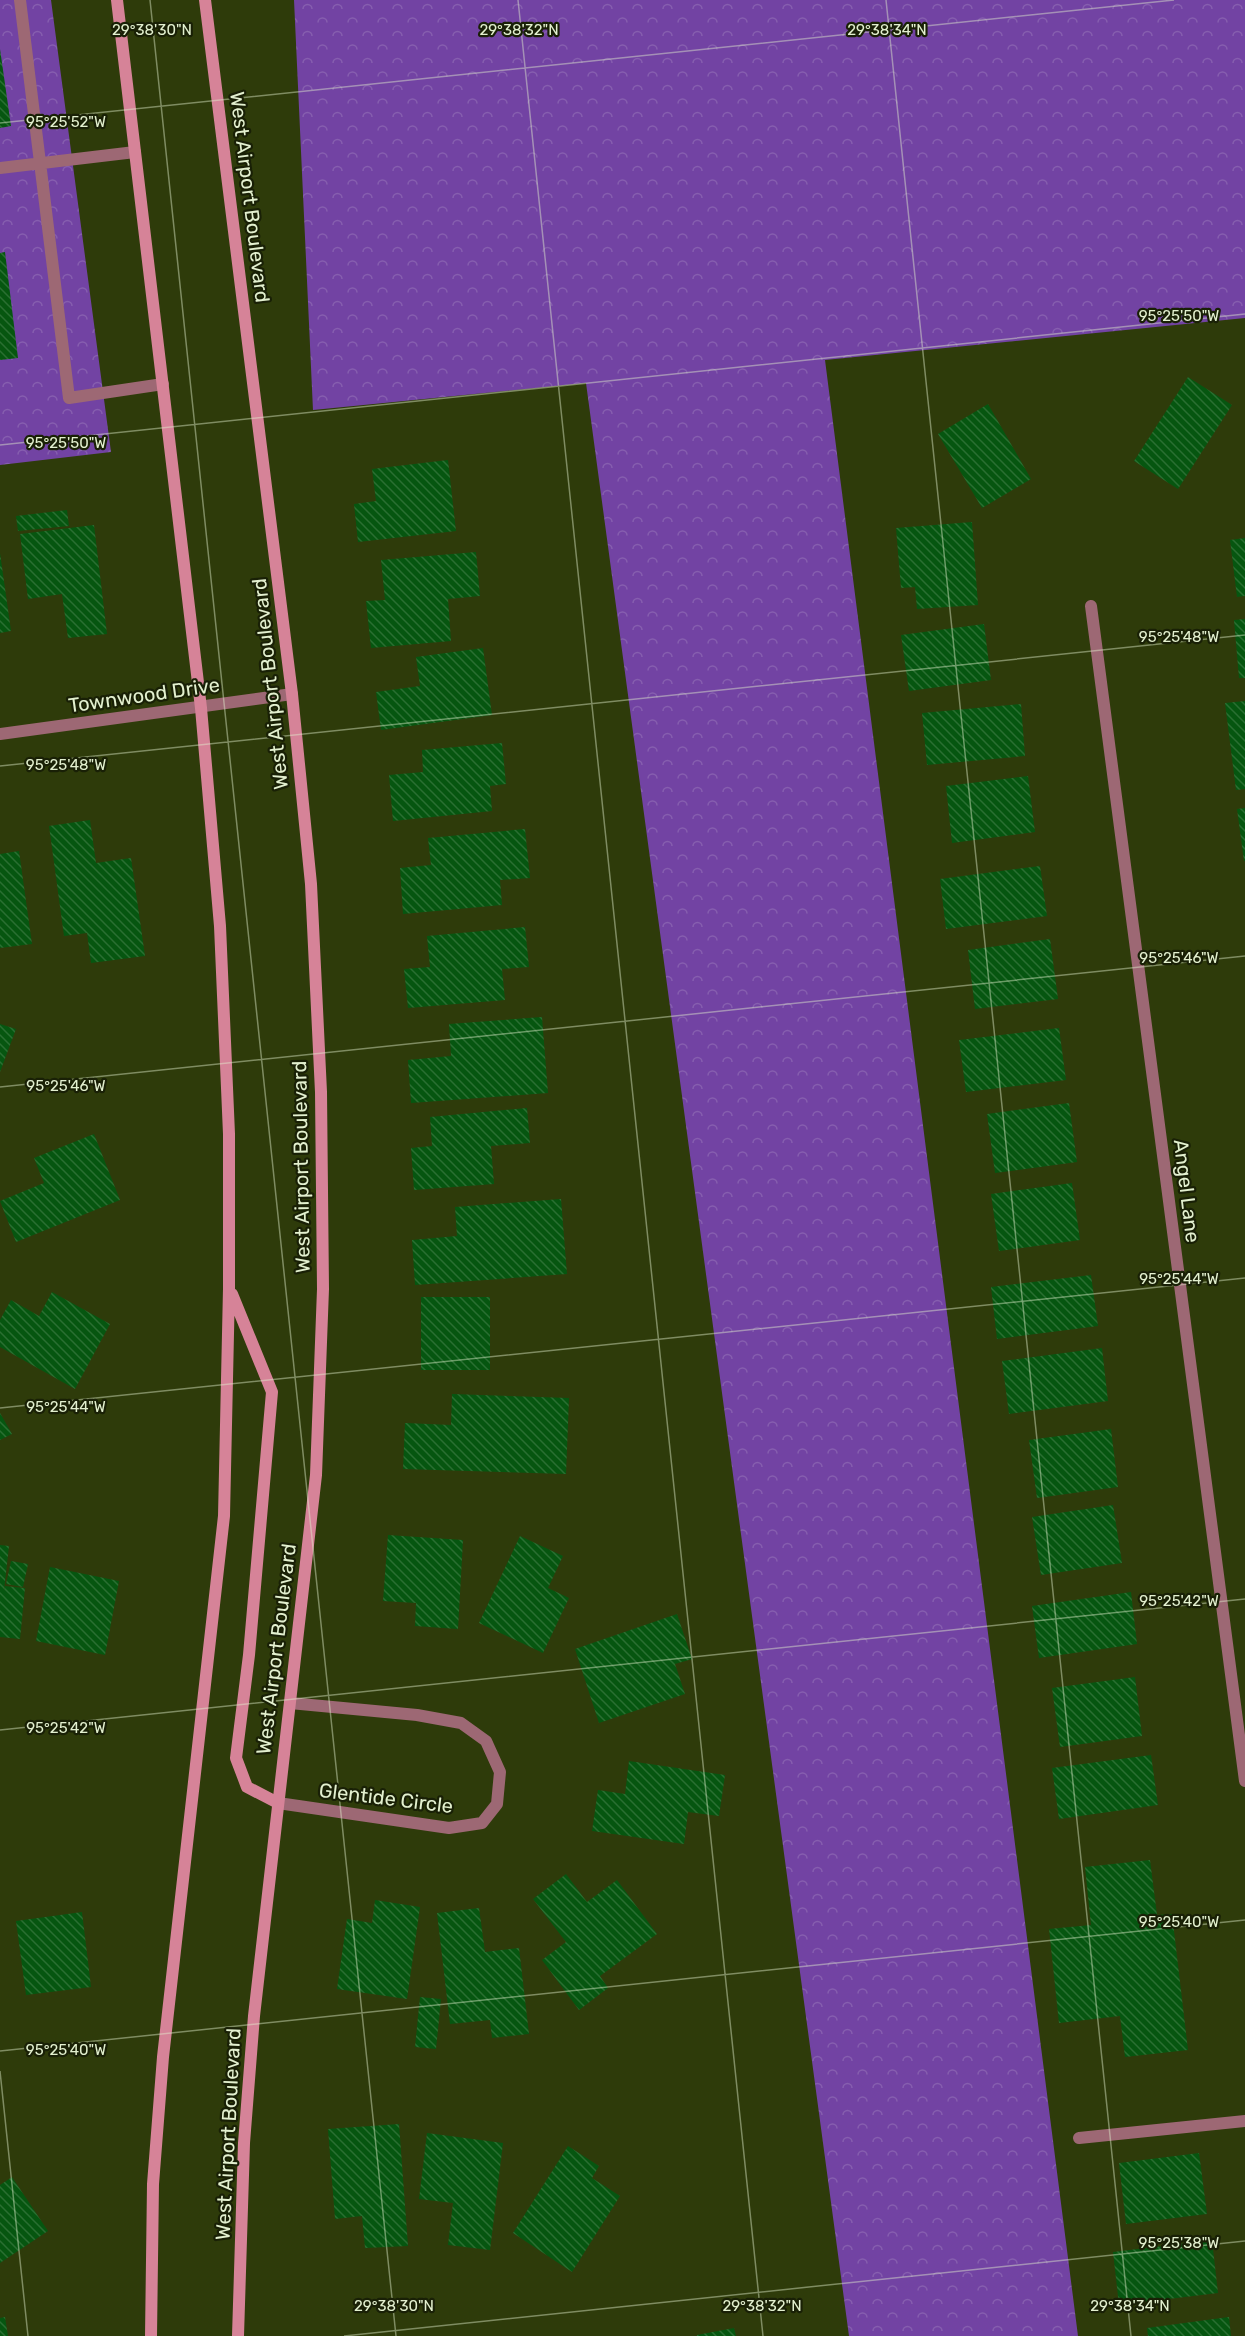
<svg xmlns="http://www.w3.org/2000/svg" width="1245" height="2336" font-family="Rubik,sans-serif">
	<defs>
		<pattern id="forest-crowns" width="20" height="18" patternUnits="userSpaceOnUse" patternTransform="scale(1.5)"><rect width="20" height="18" fill="#7243a3"/><path d="M2 6a3 3 0 1 1 6 0M12 15a3 3 0 1 1 6 0" fill="none" stroke="#865eaf"/></pattern>
		<pattern id="building-back-hatch" width="6" height="6" patternUnits="userSpaceOnUse" patternTransform="scale(1.5)"><rect width="6" height="6" fill="#065610"/><path d="M-1 5l2 2M0 0l6 6M5-1l2 2" fill="none" stroke="#2a6f32"/></pattern>
	</defs>
	<rect width="100%" height="100%" fill="#2e3b0a"/>
	<path fill="url(#forest-crowns)" d="M0 0H51L111 452 0 465Z
		M294 0H1245V318L825 360 1078 2336H849L586 383 313 410Z"/>
	<path fill="url(#building-back-hatch)" d="M0 49 11 126 0 128Z
		M5 252 18 358 0 360V253Z
		M1188 377 1232 405 1178 489 1134 461Z
		M988 404 1031 479 982 508 938 434Z
		M448 460 456 531 358 542 354 504 376 501 372 469Z
		M67 510 69 526 18 531 16 516Z
		M972 522 978 605 917 609 915 587 901 588 896 528Z
		M94 525 107 634 68 638 62 594 28 599 20 534Z
		M1245 538V596L1237 597 1230 540Z
		M476 552 480 596 448 599 451 641 371 648 366 601 385 600 381 560Z
		M0 553 11 631 0 633Z
		M1245 619V678H1239L1234 620Z
		M984 624 991 680 909 691 901 635Z
		M483 648 492 715 381 730 376 692 420 686 416 657Z
		M1245 701V789L1236 790 1225 703Z
		M1021 704 1025 756 927 765 922 713Z
		M502 743 506 784 490 786 492 811 393 821 389 775 423 772 422 750Z
		M1028 776 1035 832 952 843 946 786Z
		M1245 808V861H1244L1237 809Z
		M90 820 96 863 131 858 145 956 91 963 87 933 64 936 49 826Z
		M525 829 530 878 500 880 502 905 403 914 400 868 431 865 428 838Z
		M19 851 32 944 0 948V854Z
		M1040 866 1047 916 946 929 940 879Z
		M525 927 529 967 502 969 505 1000 408 1008 404 969 430 967 427 936Z
		M1050 939 1058 999 975 1009 968 950Z
		M542 1017 548 1093 411 1103 408 1060 451 1056 449 1024Z
		M0 1024 16 1029 0 1072Z
		M1059 1028 1066 1080 966 1092 959 1040Z
		M1069 1103 1077 1162 995 1173 987 1114Z
		M527 1108 530 1143 491 1146 494 1184 414 1190 411 1148 432 1146 430 1117Z
		M94 1134 120 1200 16 1242 0 1201 44 1183 34 1158Z
		M1072 1183 1080 1240 999 1251 991 1194Z
		M561 1199 567 1274 415 1285 412 1240 457 1236 455 1207Z
		M1091 1275 1098 1326 997 1339 991 1287Z
		M52 1292 110 1324 75 1389 0 1347V1320L11 1300 39 1316Z
		M421 1297H490V1370H421Z
		M1102 1348 1108 1401 1009 1414 1002 1361Z
		M452 1394 569 1398 566 1474 403 1469 405 1423 451 1425Z
		M0 1413 12 1434 0 1440Z
		M1111 1429 1118 1487 1037 1498 1029 1440Z
		M1113 1505 1122 1563 1041 1575 1032 1517Z
		M388 1535 463 1540 458 1629 415 1626 416 1603 383 1601Z
		M520 1536 563 1556 548 1588 569 1598 543 1653 479 1623Z
		M0 1545 9 1546 4 1591 5 1586 25 1588 20 1639 0 1637Z
		M11 1561 28 1564 23 1587 6 1584Z
		M50 1567 119 1581 105 1655 36 1641Z
		M1131 1592 1137 1644 1039 1658 1032 1606Z
		M677 1614 692 1659 675 1664 685 1694 599 1723 575 1649Z
		M1135 1677 1142 1736 1060 1747 1052 1688Z
		M1151 1755 1158 1805 1059 1819 1052 1768Z
		M629 1761 725 1775 719 1816 688 1812 684 1844 592 1831 598 1790 625 1794Z
		M1150 1860 1157 1915 1172 1914 1188 2050 1125 2057 1120 2016 1059 2023 1049 1929 1091 1925 1085 1867Z
		M566 1874 587 1902 617 1880 657 1934 600 1976 608 1988 579 2010 542 1960 566 1942 533 1899Z
		M375 1900 420 1907 407 1999 337 1989 347 1919 372 1923Z
		M479 1908 485 1952 519 1948 529 2034 492 2038 490 2020 450 2024 437 1913Z
		M82 1912 91 1987 26 1995 16 1921Z
		M420 1997 441 1999 436 2049 415 2047Z
		M399 2124 408 2246 365 2248 362 2216 335 2219 328 2129Z
		M427 2133 503 2143 490 2250 448 2245 453 2203 419 2199Z
		M568 2146 599 2166 592 2178 620 2196 572 2272 513 2233Z
		M1199 2153 1207 2214 1126 2224 1119 2163Z
		M12 2177 48 2231 0 2263V2185Z
		M1212 2240 1218 2293 1119 2305 1113 2252Z
		M5 2317 8 2336H0V2318Z
		M1229 2317 1231 2336H1148L1147 2328Z
		M734 2328 736 2336H697V2335Z"/>
	<g fill="none" stroke-linecap="round" stroke-linejoin="round">
		<path stroke="#9d6874" stroke-width="12" d="M20 0 69 398 163 384
			M0 168 135 152
			M1079 2138 1245 2121"/>
		<path stroke="#9d6874" stroke-width="12" d="M1091 606 1245 1781
			M0 734 292 694
			M278 1803 449 1828 482 1823 497 1804 500 1772 486 1741 461 1723 417 1715 290 1703"/>
		<path stroke="#d68398" stroke-width="12" d="M117 0 201 708 220 926 229 1134V1288L224 1516 163 2057 153 2184 151 2336
			M205 0 292 694 311 884 321 1092 323 1289 316 1475 254 2016 244 2143 238 2336
			M232 1294 272 1392 249 1655 236 1758 247 1787 278 1803"/>
	</g>
	<path fill="none" stroke="#e3f0cf" stroke-width="1.5" stroke-opacity="0.45" d="M150 0 396 2336M518 0 763 2336M886 0 1131 2336M0 123 1174 0M0 445 1245 314M0 766 1245 635M0 1087 1245 956M0 1408 1245 1278M0 1730 1245 1599M0 2051 1245 1920M0 2071 28 2336M344 2336 1245 2241"/>
	<g text-anchor="middle" stroke-width="4.5" stroke-linejoin="round" paint-order="stroke">
		<g font-size="20" fill="#e3f0cf" stroke="#192006">
			<text transform="translate(250 197) rotate(83)" y="7">West Airport Boulevard</text>
			<text transform="translate(270 684) rotate(-96)" y="7">West Airport Boulevard</text>
			<text transform="translate(144 695) rotate(-8)" y="7">Townwood Drive</text>
			<text transform="translate(301 1167) rotate(-91)" y="7">West Airport Boulevard</text>
			<text transform="translate(1187 1191) rotate(83)" y="7">Angel Lane</text>
			<text transform="translate(276 1649) rotate(-83)" y="7">West Airport Boulevard</text>
			<text transform="translate(386 1798) rotate(7)" y="7">Glentide Circle</text>
			<text transform="translate(228 2134) rotate(-87)" y="7">West Airport Boulevard</text>
		</g>
	</g>
	<g font-size="15" text-anchor="middle" fill="#e3f0cf" stroke="#192006" stroke-width="4.5" stroke-linejoin="round" paint-order="stroke">
		<text x="152" y="35">29°38'30"N</text>
		<text x="519" y="35">29°38'32"N</text>
		<text x="887" y="35">29°38'34"N</text>
		<text x="66" y="127">95°25'52"W</text>
		<text x="1179" y="321">95°25'50"W</text>
		<text x="66" y="448">95°25'50"W</text>
		<text x="1179" y="642">95°25'48"W</text>
		<text x="66" y="770">95°25'48"W</text>
		<text x="1179" y="963">95°25'46"W</text>
		<text x="66" y="1091">95°25'46"W</text>
		<text x="1179" y="1284">95°25'44"W</text>
		<text x="66" y="1412">95°25'44"W</text>
		<text x="1179" y="1606">95°25'42"W</text>
		<text x="66" y="1733">95°25'42"W</text>
		<text x="1179" y="1927">95°25'40"W</text>
		<text x="66" y="2055">95°25'40"W</text>
		<text x="1179" y="2248">95°25'38"W</text>
		<text x="394" y="2311">29°38'30"N</text>
		<text x="762" y="2311">29°38'32"N</text>
		<text x="1130" y="2311">29°38'34"N</text>
	</g>
</svg>
